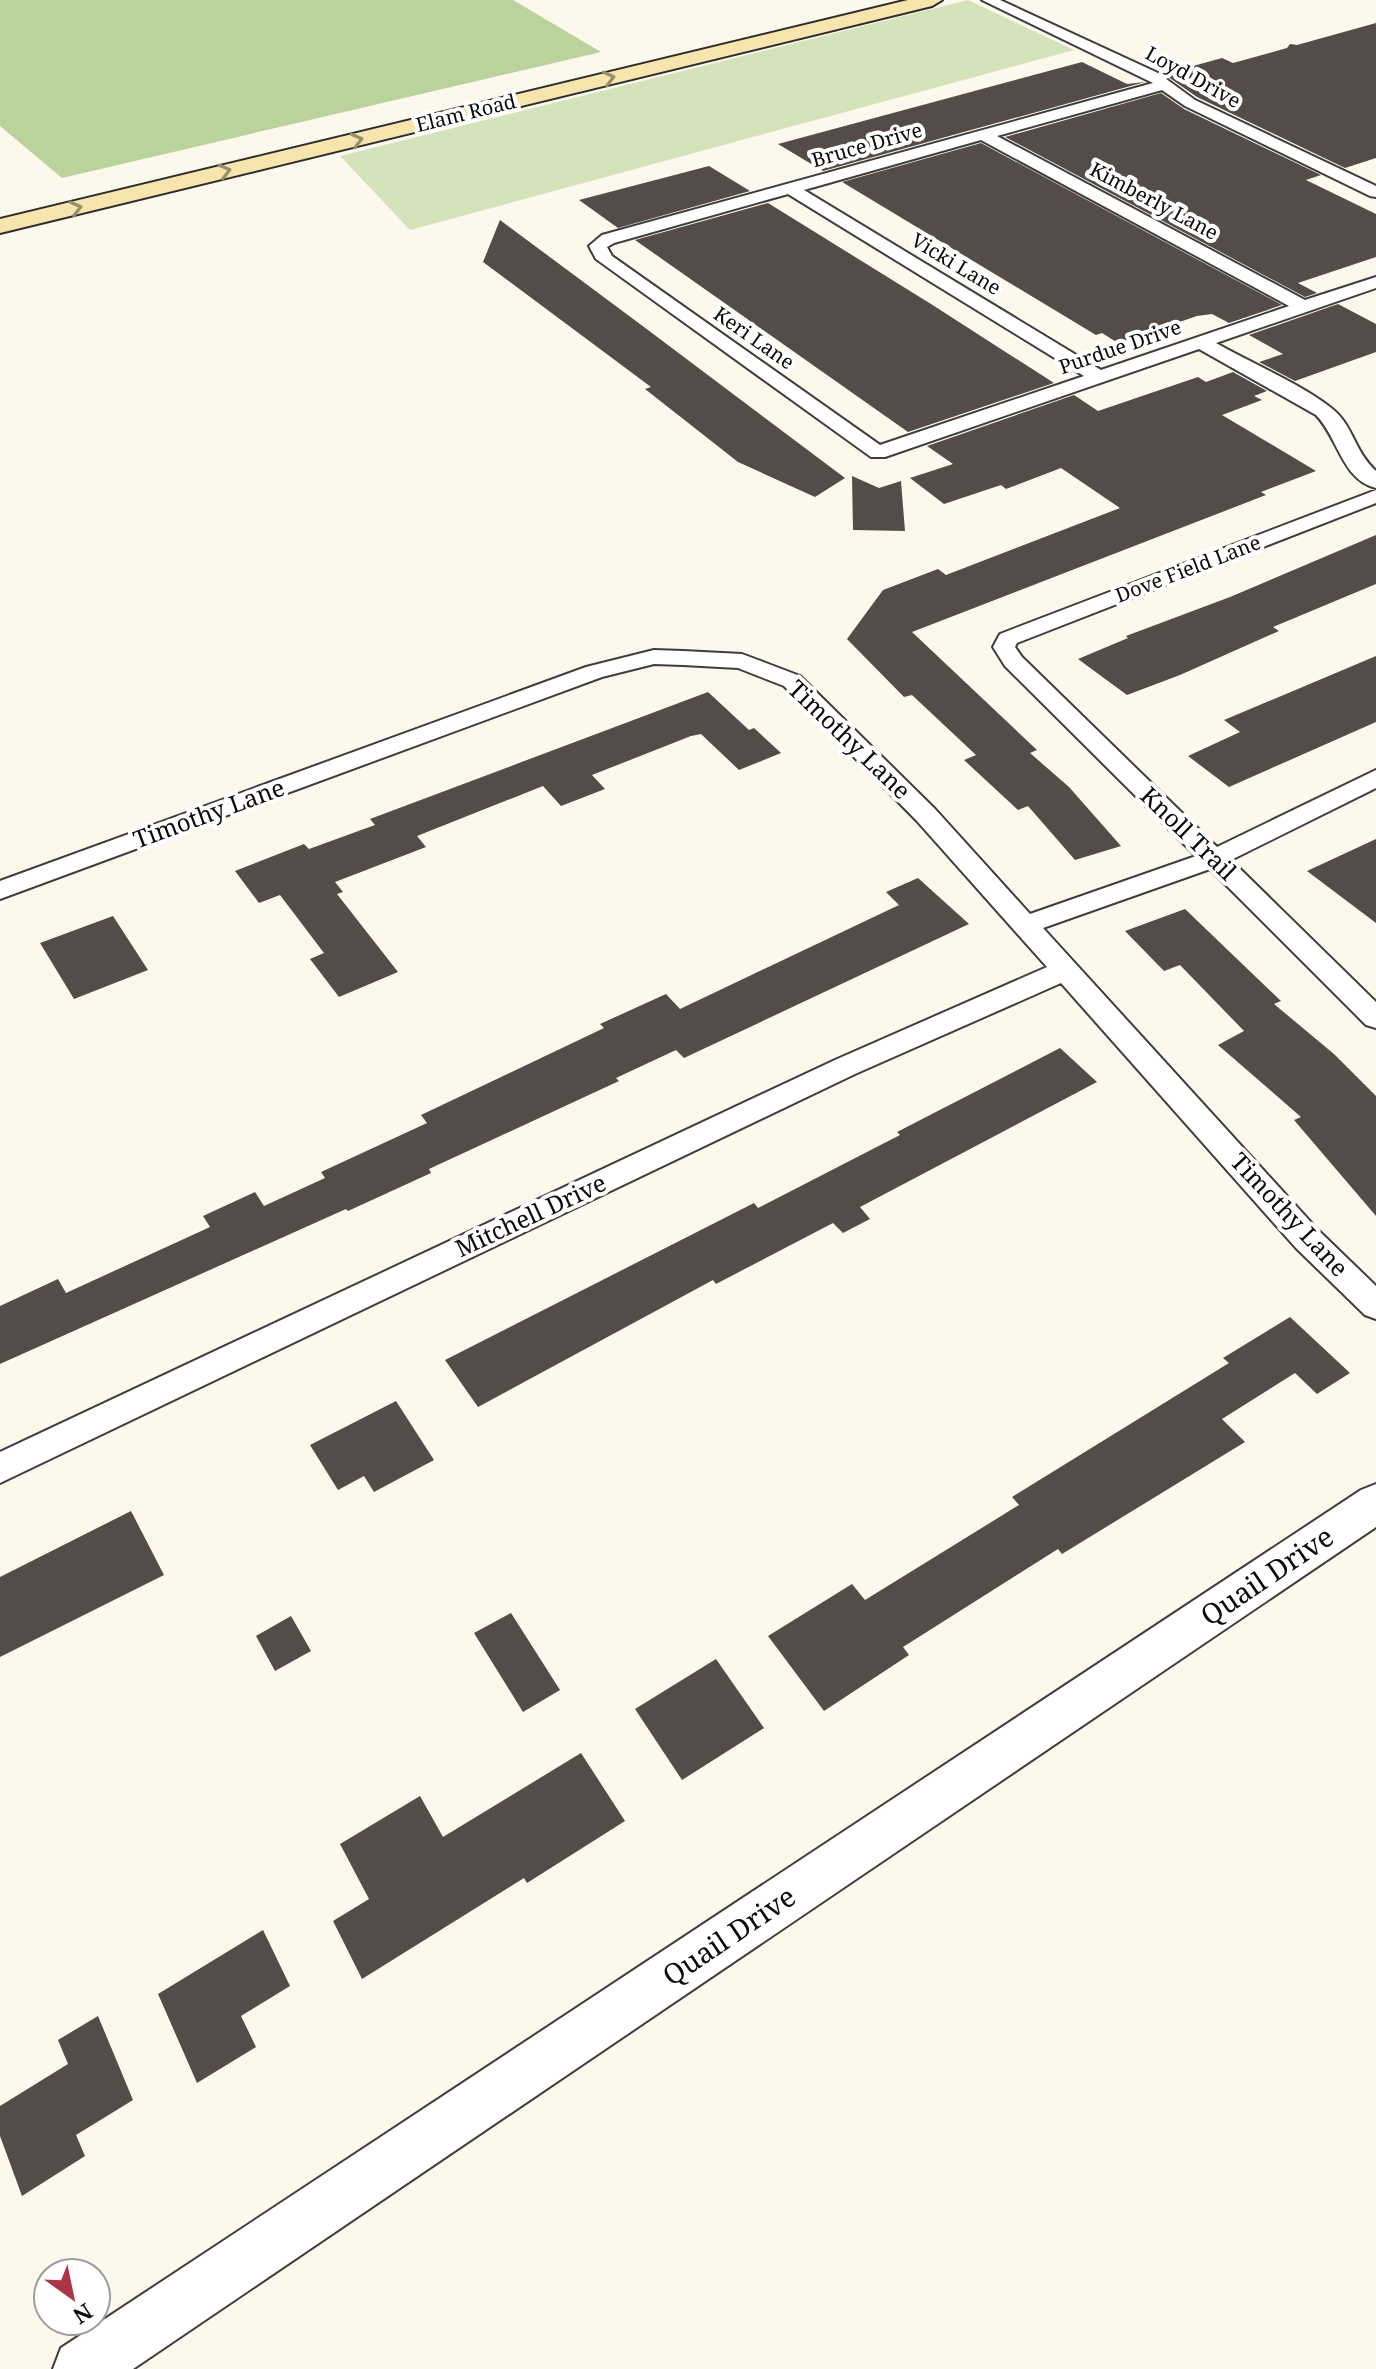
<svg xmlns="http://www.w3.org/2000/svg" width="1376" height="2369" font-family="'Noto Serif',serif">
	<rect width="100%" height="100%" fill="#fdf8ec"/>
	<path fill="#d4e3ba" d="M968 0 1074 50 410 230 340 156Z"/>
	<path fill="#bad29b" d="M0 0H513L601 52 62 178 0 126Z"/>
	<path fill="#534c49" d="M1376 23V158L1345 168 1197 97 1164 74 1222 58 1233 63 1287 48 1290 44 1297 45Z
		M1082 62 1127 84 1145 82 823 171 778 144Z
		M1161 93 1184 109 1321 175 1306 180 1376 214V257L1298 283 1317 293 1305 297 1005 137Z
		M981 143 1282 305 1229 323 1212 314 1197 316 1118 343 1102 333 1096 335 842 182Z
		M709 166 750 191 618 228 579 200Z
		M768 203 931 304 1054 383 908 432 635 240Z
		M500 220 644 327 845 478 815 497 738 462 645 389 651 387 483 262Z
		M1338 304 1376 324V352L1295 381 1259 362 1283 354 1249 335Z
		M1233 372 1267 391 1254 396 1262 400 1222 415 1316 471 1261 492 1266 495 912 632 1037 750 1030 753 1069 787 1121 846 1075 860 1028 806 1018 810 964 760 976 755 912 695 904 697 847 639 883 590 938 569 946 575 1120 508 1061 468 1006 489 1001 485 944 504 910 478 953 464 927 446 1074 395 1098 411 1198 377 1206 382Z
		M852 476 879 488 901 481 905 531 853 530Z
		M1376 535V584L1273 627 1279 631 1180 675 1127 695 1078 659 1128 638 1126 636 1230 597Z
		M1376 656V722L1229 787 1188 756 1240 732 1224 720Z
		M708 692 749 730 754 728 781 753 739 770 701 734 691 736 592 775 605 789 561 806 543 786 417 836 426 847 335 882 343 892 337 894 398 972 339 997 310 959 324 953 280 895 259 903 235 871 304 844 309 849 375 825 370 819Z
		M1376 839V923L1307 871Z
		M918 878 969 924 684 1058 676 1050 616 1078 619 1081 429 1169 431 1173 348 1211 346 1209 0 1364V1306L58 1279 66 1293 210 1227 203 1216 255 1192 264 1206 325 1178 321 1172 427 1123 421 1115 604 1028 600 1024 666 994 680 1009 899 905 886 892Z
		M1185 909 1281 1001 1274 1004 1334 1054 1376 1096V1216L1294 1120 1301 1117 1218 1045 1244 1031 1180 965 1164 971 1125 931Z
		M113 916 148 970 74 999 40 943Z
		M1060 1048 1097 1082 860 1207 870 1219 843 1233 833 1223 716 1284 713 1280 478 1407 445 1360 754 1203 758 1208 900 1135 897 1132Z
		M1290 1317 1350 1373 1317 1394 1295 1373 1222 1419 1245 1442 1062 1554 1058 1549 903 1647 909 1655 824 1711 768 1636 852 1584 865 1600 1019 1505 1012 1497 1229 1363 1223 1358Z
		M396 1401 434 1460 374 1492 364 1476 338 1490 310 1445Z
		M131 1511 164 1575 0 1657V1577Z
		M511 1613 560 1690 523 1712 474 1633Z
		M291 1616 311 1651 275 1671 256 1636Z
		M716 1659 764 1728 682 1780 635 1709Z
		M581 1753 625 1821 527 1883 524 1878 362 1979 333 1921 369 1899 340 1844 420 1796 443 1837Z
		M263 1930 290 1986 241 2016 256 2047 197 2083 158 1994Z
		M98 2016 133 2100 76 2135 85 2156 22 2196 0 2136V2106L68 2064 58 2040Z"/>
	<g fill="none" stroke-linecap="round" stroke-linejoin="round">
		<defs>
			<path id="minor" d="M982 0H1000L1158 73 1195 100 1376 186V197L1370 196 1185 106 1162 90 997 136 1305 300 1376 277V288L1216 343C1251 363 1299 383 1330 407 1354 425 1353 450 1376 471V488C1342 480 1338 437 1316 415L1199 349 885 457H871L596 259 589 246 602 235 1153 83ZM981 140 1289 306 1101 370 804 190ZM788 194 1084 376 880 445 612 256 607 247 614 243Z
				M1376 490V503L1017 643 1015 647 1022 657 1217 847 1376 770V788L1231 860 1376 1002V1028L1366 1025 1210 869 1043 928 1318 1230 1376 1286V1319L1365 1315 1296 1248 1061 983 855 1074 0 1483V1452L835 1060 1047 967 917 821 784 686 738 668 683 665 654 664 602 677 0 899V881L586 667 654 650 683 651 742 654 800 676 935 809 1030 914 1196 856 1005 666 993 647 1000 634Z"/>
			<path id="tertiary" d="M1376 1484V1527L133 2369H53L61 2348 1361 1490Z"/>
			<path id="secondary" d="M908 0H942L932 6 0 233V219Z"/>
		</defs>
		<use href="#minor" stroke="#3e3e3e" stroke-width="4"/>
		<use href="#tertiary" stroke="#3e3e3e" stroke-width="4"/>
		<use href="#secondary" stroke="#2d2d2d" stroke-width="4"/>
		<use href="#minor" fill="#fff" fill-rule="evenodd"/>
		<use href="#tertiary" fill="#fff" fill-rule="evenodd"/>
		<use href="#secondary" fill="#f6e6ae" fill-rule="evenodd"/>
	</g>
	<defs><path id="oneway-chevron" d="M-2-3.5L2.5 0L-2 3.5" fill="none" stroke-width="1.6" stroke-linecap="round" stroke-linejoin="round" transform="scale(2)"/></defs>
	<g stroke="#988e6d">
		<use href="#oneway-chevron" transform="translate(609 78) rotate(-14)"/>
		<use href="#oneway-chevron" transform="translate(357 140) rotate(-14)"/>
		<use href="#oneway-chevron" transform="translate(225 171) rotate(-14)"/>
		<use href="#oneway-chevron" transform="translate(76 208) rotate(-14)"/>
	</g>
	<g text-anchor="middle" stroke-width="8" stroke-linejoin="round" paint-order="stroke">
		<g font-size="20" fill="#0b0b0b" stroke="#fff">
			<text transform="translate(1193 77) rotate(29)" y="7">Loyd Drive</text>
			<text transform="translate(466 113) rotate(-14)" y="7">Elam Road</text>
			<text transform="translate(867 145) rotate(-16)" y="7">Bruce Drive</text>
			<text transform="translate(1154 201) rotate(28)" y="7">Kimberly Lane</text>
			<text transform="translate(956 264) rotate(31)" y="7">Vicki Lane</text>
			<text transform="translate(754 338) rotate(35)" y="7">Keri Lane</text>
			<text transform="translate(1120 347) rotate(-19)" y="7">Purdue Drive</text>
			<text transform="translate(1188 569) rotate(-21)" y="7">Dove Field Lane</text>
		</g>
		<g font-size="24" fill="#0b0b0b" stroke="#fff">
			<text transform="translate(849 740) rotate(44)" y="8">Timothy Lane</text>
			<text transform="translate(209 814) rotate(-20)" y="8">Timothy Lane</text>
			<text transform="translate(1188 834) rotate(44)" y="8">Knoll Trail</text>
			<text transform="translate(1289 1215) rotate(47)" y="8">Timothy Lane</text>
			<text transform="translate(531 1216) rotate(-25)" y="8">Mitchell Drive</text>
		</g>
		<g font-size="28" fill="#0b0b0b" stroke="#fff">
			<text transform="translate(1267 1576) rotate(-34)" y="10">Quail Drive</text>
			<text transform="translate(729 1936) rotate(-34)" y="10">Quail Drive</text>
		</g>
	</g>
	<g transform="translate(72 2297) rotate(147)"><circle r="38" fill="#ffffff" stroke="#9d9d9d" stroke-width="2"/>
	<path d="M0-6L14 30L0 20L-14 30Z" fill="#ab3447"/>
	<text y="-12" font-size="22" font-weight="bold" text-anchor="middle" fill="#0b0b0b">N</text>
	</g>
</svg>
